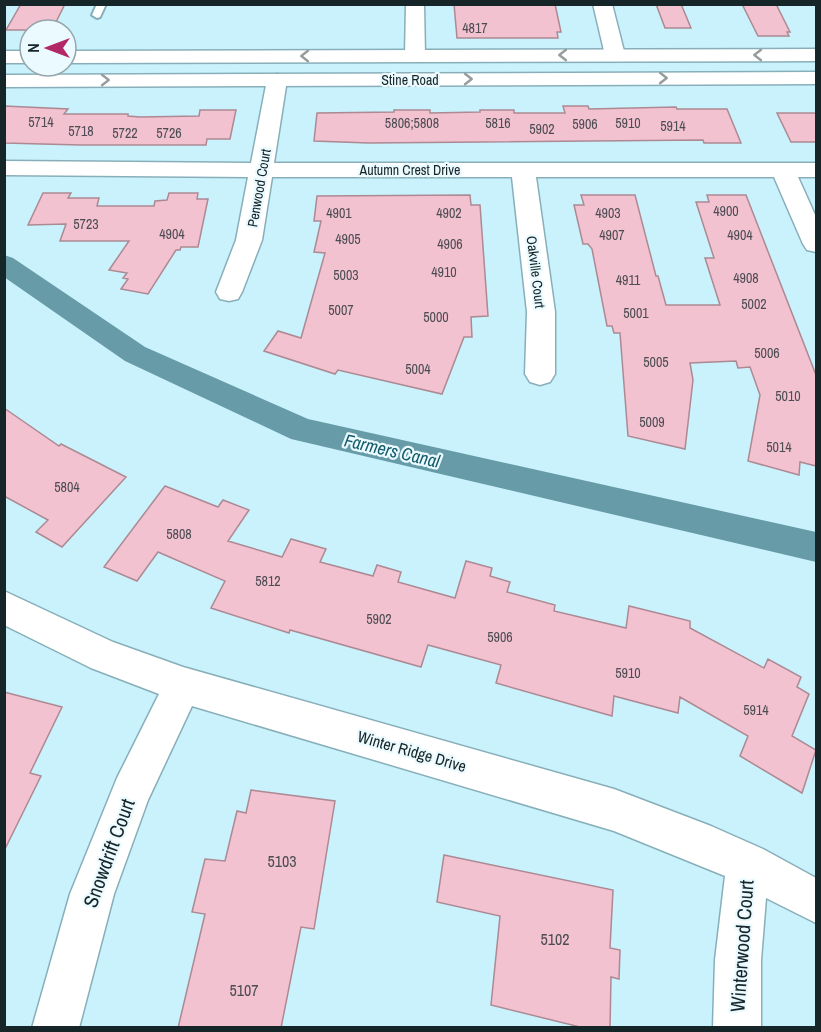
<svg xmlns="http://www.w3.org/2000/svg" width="821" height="1032" font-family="'Archivo Narrow',sans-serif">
	<rect width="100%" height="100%" fill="#c9f2fc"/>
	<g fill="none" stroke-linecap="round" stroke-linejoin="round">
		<path fill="#689ba8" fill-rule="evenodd" d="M4 255 13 258 145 347 308 419 816 532V562L291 439 125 361 4 277Z"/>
	</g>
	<path fill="#f2c2d0" stroke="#ac8993" stroke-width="1.5" d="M21 4H65L52 30H6Z
		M454 4H555L561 32H557L558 38H457Z
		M656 4H681L691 28H665Z
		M742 4H776L790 32H787L789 36H758Z
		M4 106 68 109 64 114H128V116L140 117 199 116 200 110H236L230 139H207L206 145H81L4 143Z
		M563 106H588L589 109 676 107 677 109H727L741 143H704L703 140 369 143 314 141 317 113 394 112V110H430V113L480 112V110H514V113H565Z
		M777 113H816V142H791Z
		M43 193H71L68 198H99L97 206H154L155 201 167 200 169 193H198L197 199H208L198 247H181L180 250H176L148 294 121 289 128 279 123 278 127 273 109 270 129 241H60L66 224 28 225Z
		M470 195 471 205H480L488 316 471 317 472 337H464L442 394 338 370 335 374 264 351 278 331 301 338 325 253 314 252 321 221H314L317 196Z
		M581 195H635L656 276H658L666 305H720L705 258H714L696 202H709L707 195H746L816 375V466L800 462 799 475 748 461 760 395 750 367 738 368 736 361 690 363 693 380 685 449 628 436 620 333H614L612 326H607L592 249 588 244H583L574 205H584Z
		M4 408 59 446 61 444 126 477 62 547 36 532 48 520 4 496Z
		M165 486 218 507 223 500 249 510 228 541 282 557 291 539 326 549 320 562 373 576 377 565 401 572 398 582 455 598 466 561 492 568 490 576 510 582 507 592 555 605 554 611 626 628 629 606 690 621V628L764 668 768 659 801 677 797 687 809 694 792 736 816 750 802 793 740 756 748 736 680 697 678 713 614 696 612 716 496 683 501 665 428 645 421 667 290 630 289 633 211 608 225 581 158 552 137 581 104 567Z
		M4 692 62 707 30 773 41 776 4 851Z
		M251 790 335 801 314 929 301 927 281 1028H178L205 914 192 912 205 859 225 861 237 811 246 813Z
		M444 855 613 890 610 948 620 950 619 979 611 977 610 1028H584L491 1005 500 916 437 902Z"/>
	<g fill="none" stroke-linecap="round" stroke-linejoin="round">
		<defs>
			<path id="lane" d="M97 4H106L100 17 97 18 92 15Z"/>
			<path id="street" d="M406 4H424L425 56 422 60H408L405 56Z
				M593 4H612L625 55 622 59H608L605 55Z
				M277 74 284 76 287 80 274 163H816V177H798L816 217V252L807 250 803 244 774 177H536L555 312V374L550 382 540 385 530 382 525 374 527 312 512 177H272L262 240 242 292 238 299 229 301 220 299 216 292 236 240 248 177 4 175V161L251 163 267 80 270 76Z
				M4 591 113 642 183 667 614 789 711 826 763 849 816 878V923L766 898 761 960V1028H713L715 960 725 876 614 831 192 706 148 800 114 894 79 1028H32L70 894 117 778 159 694 91 668 4 625Z"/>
			<path id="secondary" d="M816 49V61L66 63V51Z
				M4 51H30V63H4Z
				M816 72V84L4 87V75Z"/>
		</defs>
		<use href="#lane" stroke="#88afb9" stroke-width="4"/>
		<use href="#street" stroke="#88afb9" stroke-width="3"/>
		<use href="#secondary" stroke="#88afb9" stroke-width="3"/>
		<use href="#lane" fill="#fff" fill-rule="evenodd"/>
		<use href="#street" fill="#fff" fill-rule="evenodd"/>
		<use href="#secondary" fill="#fff" fill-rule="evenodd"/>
	</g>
	<defs><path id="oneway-chevron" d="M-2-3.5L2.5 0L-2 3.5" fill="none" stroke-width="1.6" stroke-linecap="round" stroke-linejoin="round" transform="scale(1.5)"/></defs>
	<g stroke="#969d9e">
		<use href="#oneway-chevron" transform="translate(563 55) rotate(180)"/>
		<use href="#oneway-chevron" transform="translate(758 55) rotate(-180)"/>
		<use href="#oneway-chevron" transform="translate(305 56) rotate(180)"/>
		<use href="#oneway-chevron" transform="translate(663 78)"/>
		<use href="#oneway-chevron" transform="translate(468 79)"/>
		<use href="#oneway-chevron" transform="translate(105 80)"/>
	</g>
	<g text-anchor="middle" stroke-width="4.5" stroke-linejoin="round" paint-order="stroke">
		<g font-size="14" fill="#4c4c52">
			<text x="475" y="33">4817</text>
			<text x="41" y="127">5714</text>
			<text x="412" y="128">5806;5808</text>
			<text x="498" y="128">5816</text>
			<text x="628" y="128">5910</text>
			<text x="585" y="129">5906</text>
			<text x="673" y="131">5914</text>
			<text x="542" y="134">5902</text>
			<text x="81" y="136">5718</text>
			<text x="125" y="138">5722</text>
			<text x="169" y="138">5726</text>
			<text x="726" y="216">4900</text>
			<text x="339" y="218">4901</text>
			<text x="449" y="218">4902</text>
			<text x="608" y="218">4903</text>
			<text x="86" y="229">5723</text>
			<text x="172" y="239">4904</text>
			<text x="612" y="240">4907</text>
			<text x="740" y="240">4904</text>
			<text x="348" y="244">4905</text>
			<text x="450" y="249">4906</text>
			<text x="444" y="277">4910</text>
			<text x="346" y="280">5003</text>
			<text x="746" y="283">4908</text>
			<text x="628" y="285">4911</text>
			<text x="754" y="309">5002</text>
			<text x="341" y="315">5007</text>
			<text x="636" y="318">5001</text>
			<text x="436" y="322">5000</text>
			<text x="767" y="358">5006</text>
			<text x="656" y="367">5005</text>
			<text x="418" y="374">5004</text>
			<text x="788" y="401">5010</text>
			<text x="652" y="427">5009</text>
			<text x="779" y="452">5014</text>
			<text x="67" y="492">5804</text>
			<text x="179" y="539">5808</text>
			<text x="268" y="586">5812</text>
			<text x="379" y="624">5902</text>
			<text x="500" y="642">5906</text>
			<text x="628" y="678">5910</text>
			<text x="756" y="715">5914</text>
		</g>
		<g font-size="14" fill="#152528" stroke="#eafaff">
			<text x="410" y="85">Stine Road</text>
			<text x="410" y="175">Autumn Crest Drive</text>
			<text transform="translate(259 188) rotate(-80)" y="5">Penwood Court</text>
			<text transform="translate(536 272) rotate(83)" y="5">Oakville Court</text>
		</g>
		<g font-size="16" fill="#152528" stroke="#eafaff">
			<text transform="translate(412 751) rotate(16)" y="6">Winter Ridge Drive</text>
		</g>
		<g font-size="16" fill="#4c4c52">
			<text x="282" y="867">5103</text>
			<text x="555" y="945">5102</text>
			<text x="244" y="996">5107</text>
		</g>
		<g font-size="18" font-style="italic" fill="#145b69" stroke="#eafaff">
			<text transform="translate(392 451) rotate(13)" y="6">Farmers Canal</text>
		</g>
		<g font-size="20" fill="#152528" stroke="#eafaff">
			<text transform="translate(109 853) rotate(-70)" y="7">Snowdrift Court</text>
			<text transform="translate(742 946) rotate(-86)" y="7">Winterwood Court</text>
		</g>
	</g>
	<rect width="821" height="1032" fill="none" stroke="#152528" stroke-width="12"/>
	<g transform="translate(48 48) rotate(270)"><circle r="28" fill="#eafaff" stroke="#95a5a9" stroke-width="1.5"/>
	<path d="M0-4.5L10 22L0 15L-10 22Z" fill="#b22765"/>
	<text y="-9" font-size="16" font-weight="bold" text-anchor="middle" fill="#152528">N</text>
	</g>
</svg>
